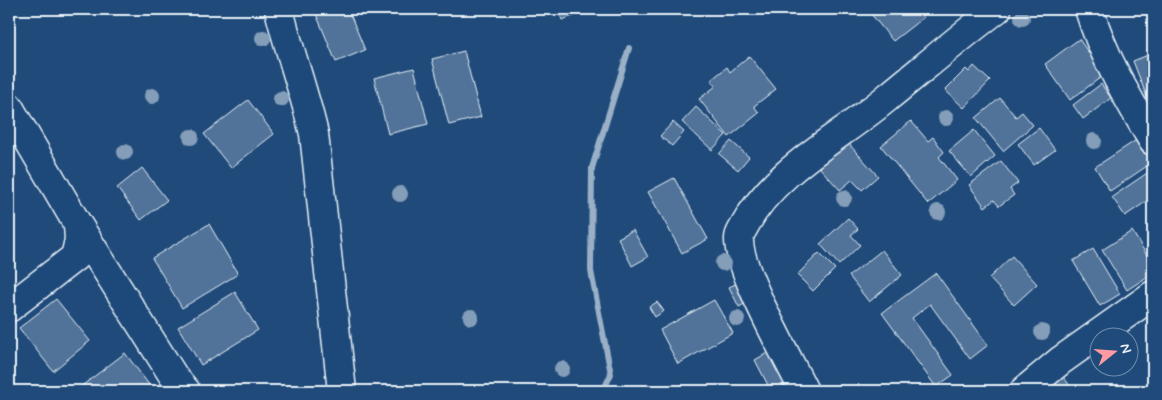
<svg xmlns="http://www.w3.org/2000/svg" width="1162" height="400" font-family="Mynerve,sans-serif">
	<rect width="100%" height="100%" fill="#1f4a7a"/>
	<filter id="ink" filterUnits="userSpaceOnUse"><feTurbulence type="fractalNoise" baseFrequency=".02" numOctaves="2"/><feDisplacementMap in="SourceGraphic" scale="10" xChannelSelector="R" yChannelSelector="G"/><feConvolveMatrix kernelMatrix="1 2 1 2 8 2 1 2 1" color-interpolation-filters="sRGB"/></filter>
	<g filter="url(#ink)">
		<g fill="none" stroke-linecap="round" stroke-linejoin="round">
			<path stroke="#9ab0c7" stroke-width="6" d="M603 391 611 374 591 271 592 168 629 48"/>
		</g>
		<path fill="#517399" stroke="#e8f1f8" d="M314 9H348L365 50 336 62Z
			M558 9H593L562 20Z
			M867 9H917L924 17 893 41Z
			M1079 39 1104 75 1070 100 1045 64Z
			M464 51 481 117 449 125 432 59Z
			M1153 53V109L1152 110 1133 61Z
			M749 56 776 89 754 106 759 113 729 137 699 99 716 86 711 80 727 67 730 72Z
			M974 66 990 81 964 108 945 90 966 69 969 72Z
			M414 68 428 124 388 134 374 78Z
			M1101 84 1111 98 1083 119 1073 105Z
			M1000 98 1016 117 1022 112 1033 125 1003 151 976 118Z
			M248 100 274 134 231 168 204 134Z
			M696 107 726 135 712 150 682 122Z
			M911 121 928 141 933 137 944 152 939 157 957 180 928 204 881 146Z
			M673 122 684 132 672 146 660 136Z
			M1039 128 1055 150 1034 165 1018 144Z
			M974 130 995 156 971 177 949 151Z
			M9 135 18 148 9 155Z
			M1138 139 1153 162 1110 191 1095 167Z
			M731 141 749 157 738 170 719 154Z
			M847 142 878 176 862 190 852 180 840 190 819 167Z
			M1001 161 1018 183 1010 189 1014 195 999 206 994 200 985 207 969 185Z
			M142 168 167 200 141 220 117 188Z
			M1153 169V197L1125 216 1112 197Z
			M674 178 708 239 682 253 648 192Z
			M848 218 858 229 851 235 860 245 839 265 820 244Z
			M209 224 238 274 182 308 152 258Z
			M633 230 648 257 632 266 618 238Z
			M1132 231 1153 265V273L1127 290 1102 250Z
			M1093 249 1120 294 1100 306 1073 261Z
			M882 250 902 275 869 302 849 276Z
			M819 253 835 269 813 291 797 275Z
			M1012 256 1037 284 1014 305 989 278Z
			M936 273 988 345 970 359 930 304 912 318 953 375 936 387 882 313Z
			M744 280 753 299 739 307 729 287Z
			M235 292 258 330 201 365 178 327Z
			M56 299 90 341 53 371 19 328Z
			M714 300 733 333 678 364 660 330Z
			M657 302 664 311 655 317 649 307Z
			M776 348 790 384 771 391 755 360Z
			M125 353 150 386 144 391H75Z
			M1058 370 1074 391H1046L1040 384Z"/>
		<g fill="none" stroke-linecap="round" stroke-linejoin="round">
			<defs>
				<path id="minor" d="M279 9C289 51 304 91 314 134L342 391
					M1089 9C1104 58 1127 97 1153 141
					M9 107 78 225 174 377 186 391
					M9 308 75 257 79 240 78 225
					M804 391C789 360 737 268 739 238 739 234 743 229 745 225 774 170 842 136 888 97 925 67 960 37 997 9
					M1024 391 1060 361 1153 295"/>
			</defs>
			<use href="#minor" stroke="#e8f1f8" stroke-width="31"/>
			<use href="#minor" stroke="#1f4a7a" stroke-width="28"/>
		</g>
		<g fill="#849eb9">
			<circle cx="1022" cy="18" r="8"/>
			<circle cx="263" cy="38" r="8"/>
			<circle cx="152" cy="96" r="8"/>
			<circle cx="281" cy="99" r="8"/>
			<circle cx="946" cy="118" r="8"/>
			<circle cx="191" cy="137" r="8"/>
			<circle cx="1094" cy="141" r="8"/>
			<circle cx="125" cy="152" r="8"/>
			<circle cx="400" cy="194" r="8"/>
			<circle cx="844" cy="198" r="8"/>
			<circle cx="938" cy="212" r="8"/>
			<circle cx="723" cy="263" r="8"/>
			<circle cx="471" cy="317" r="8"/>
			<circle cx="737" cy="319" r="8"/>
			<circle cx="1042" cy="332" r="8"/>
			<circle cx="562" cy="369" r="8"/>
		</g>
	</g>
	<rect width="1162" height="400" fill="none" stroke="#1f4a7a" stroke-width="30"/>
	<rect x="15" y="15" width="1132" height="370" fill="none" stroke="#e8f1f8" stroke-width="2" filter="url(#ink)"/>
	<g transform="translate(1114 352) rotate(73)"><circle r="24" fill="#1f4a7a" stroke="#6f8dac"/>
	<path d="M0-4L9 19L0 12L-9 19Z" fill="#ff9aa2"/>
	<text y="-8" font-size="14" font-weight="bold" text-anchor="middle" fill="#e8f1f8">N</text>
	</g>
</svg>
